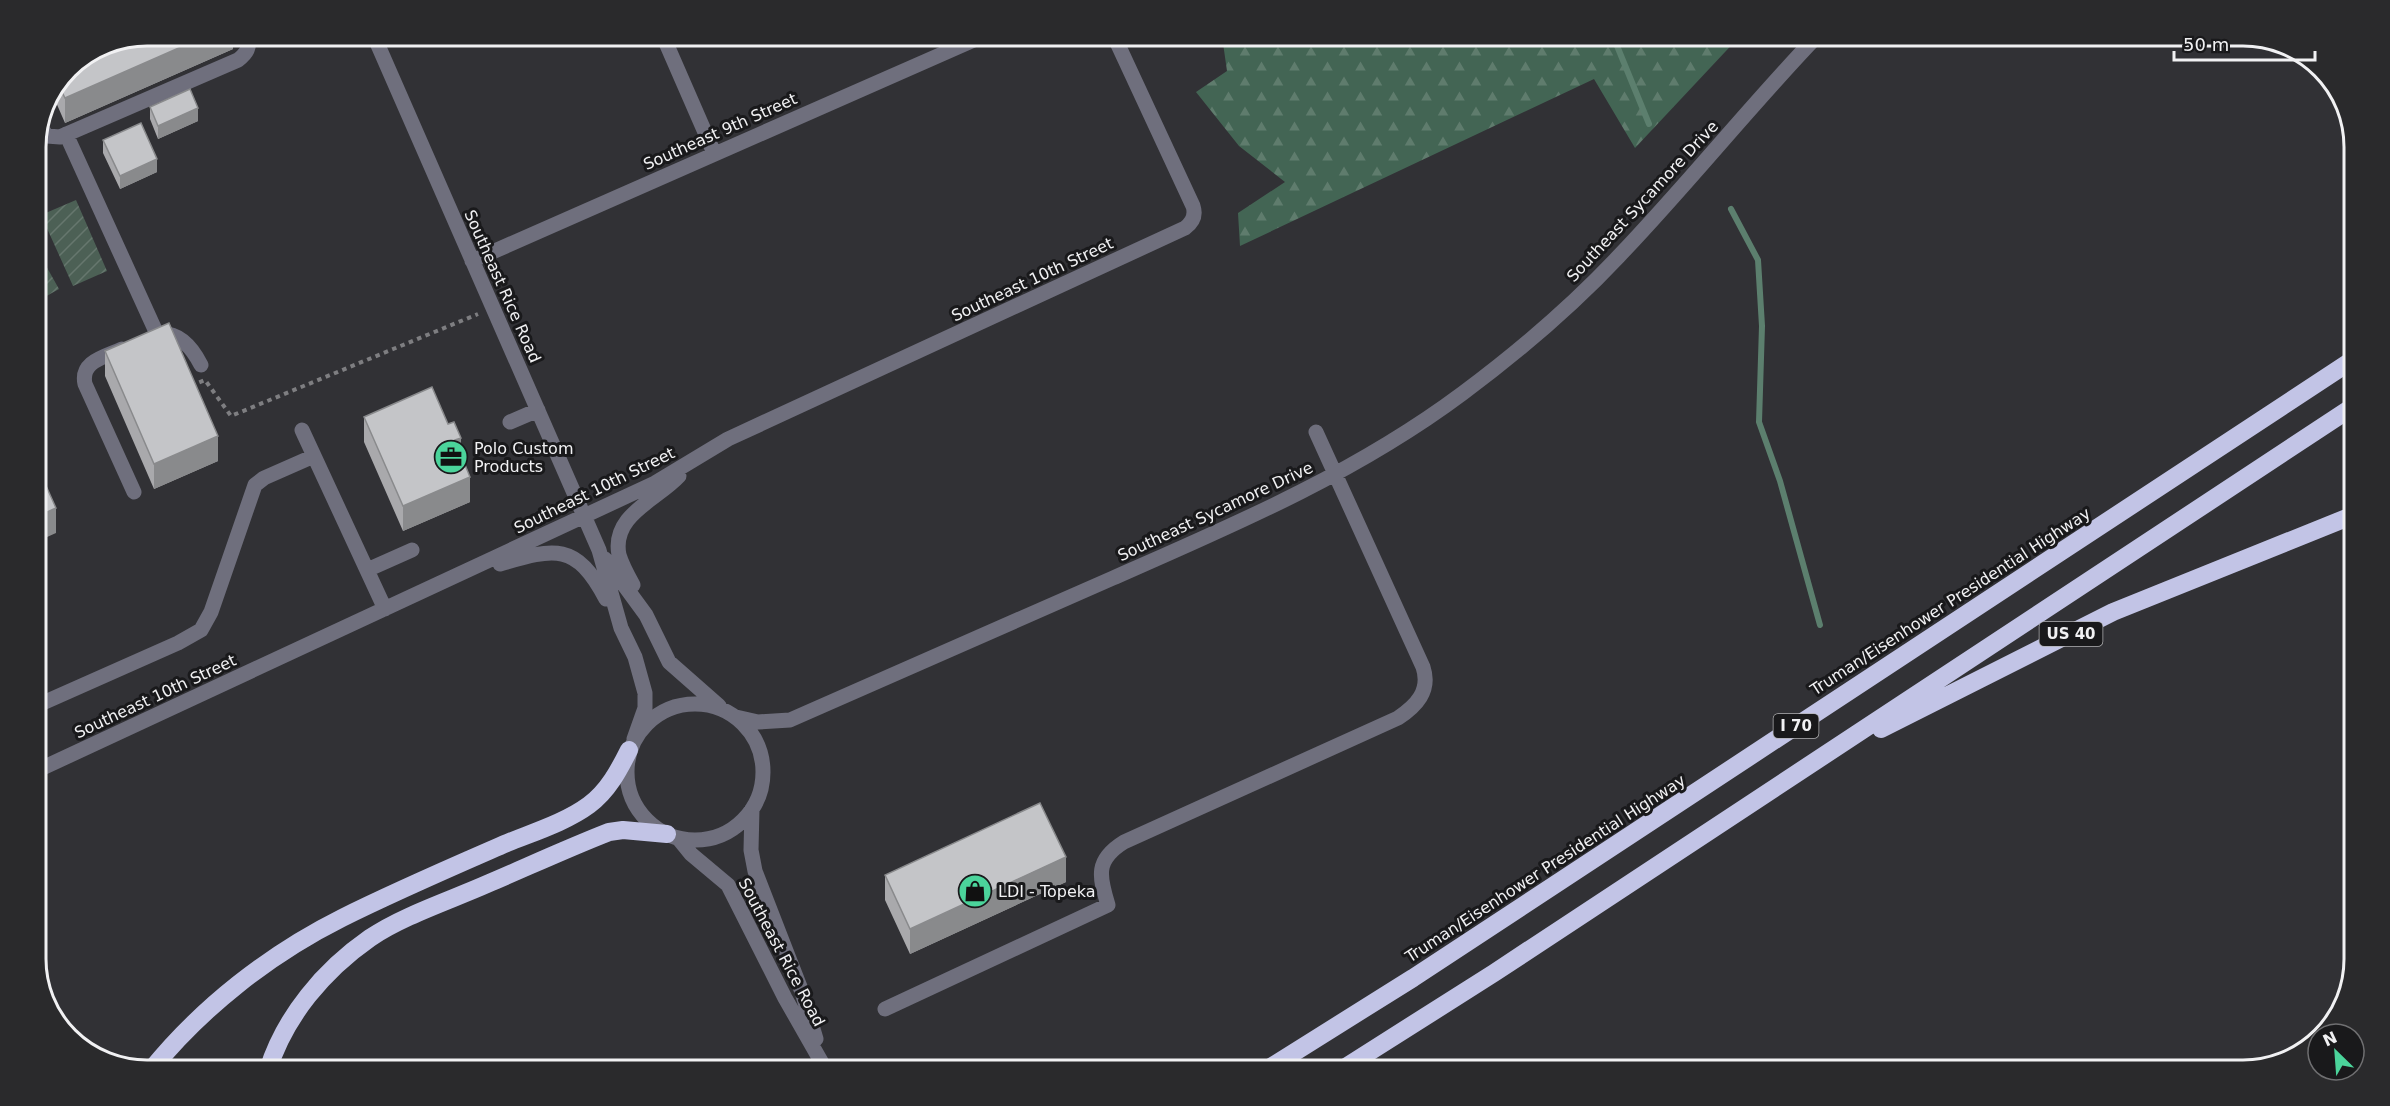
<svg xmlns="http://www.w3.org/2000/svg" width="2390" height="1106" font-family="'DejaVu Sans',sans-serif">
	<defs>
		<pattern id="forest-firs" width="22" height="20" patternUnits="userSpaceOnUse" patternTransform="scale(1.5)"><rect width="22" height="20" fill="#436554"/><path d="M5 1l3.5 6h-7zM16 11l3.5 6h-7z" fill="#5f7c6d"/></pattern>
		<pattern id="garden-furrows" width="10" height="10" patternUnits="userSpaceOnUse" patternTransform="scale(1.5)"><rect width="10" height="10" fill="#4c6055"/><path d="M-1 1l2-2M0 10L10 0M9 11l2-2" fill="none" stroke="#66776e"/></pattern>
	</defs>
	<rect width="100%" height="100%" fill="#313135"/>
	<path fill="url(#forest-firs)" d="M1222 36H1740L1635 148 1594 79 1240 246 1238 213 1285 182 1239 146 1196 92 1227 71Z"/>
	<path fill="url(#garden-furrows)" d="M76 200 107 271 73 286 41 215Z
		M36 248 59 289 36 302Z"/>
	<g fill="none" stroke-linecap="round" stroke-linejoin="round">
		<path stroke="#5c7f6e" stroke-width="6" d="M1613 36 1649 124
			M1731 209 1758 260 1762 326 1759 422 1780 481 1820 625"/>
		<path stroke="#7e7e81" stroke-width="4" stroke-dasharray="4.5 4.5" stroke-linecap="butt" d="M191 386 205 380 231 416 478 314"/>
		<path stroke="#6f6f7d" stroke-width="15" d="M374 36 599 550 621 628 635 657 645 693V708L634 739
			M663 36 714 153
			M42 129 47 136 60 137 238 60C247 53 250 48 248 36
			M66 134 157 334
			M472 261 983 36
			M155 334C178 330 192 347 201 365
			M122 349C105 357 80 361 85 384L134 492
			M510 422 538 410
			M302 430 385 609
			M605 559 646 615 669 662 719 706
			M500 564C555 548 576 542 606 599
			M367 570 412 550
			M633 585C628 576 622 565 619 555 611 515 657 500 679 476
			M627 772a68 68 0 1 1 136 0a68 68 0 1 1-136 0Z
			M36 706 178 643 201 630 211 612 255 485 264 478 314 456
			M736 717 758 722 790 720C897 673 1005 626 1113 578 1234 525 1356 473 1463 393 1518 352 1572 306 1619 256 1687 185 1749 107 1817 36
			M36 771 655 483 728 439 1185 228C1193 222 1196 215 1193 206L1114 36
			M752 809 751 850 755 871 802 992 816 1039
			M678 838 691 854 728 885 785 998 826 1070
			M885 1009 1108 905C1099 876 1095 860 1124 842L1398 718C1416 706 1431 691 1423 667L1316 432"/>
		<path stroke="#c2c4e6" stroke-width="18" d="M1881 729 2113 612 2354 515
			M151 1070C202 1007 270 954 342 918 396 891 452 867 507 843 534 832 566 822 589 805 608 791 619 770 629 750
			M268 1070C285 1016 324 970 370 938 402 916 451 900 487 884 527 867 568 848 609 832L623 830 667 834
			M1266 1070 1413 978 2354 359
			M1341 1070 1494 973 2354 406"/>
	</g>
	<path fill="#a9a9ac" d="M233 36V49L65 123 55 100 69 69Z
		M150 107 198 121 158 139 150 119Z
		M103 140 157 172 120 189 103 153Z
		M105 351 218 461 154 489 105 376Z
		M364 417 461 455 470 502 403 531 364 442Z
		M885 875 1066 882 910 954 885 900Z"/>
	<path fill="#898a8c" d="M206 36H233V49L65 123V98Z
		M198 108V121L158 139V126Z
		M157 159V172L120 189V176Z
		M218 436V461L154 489V464Z
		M461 438V463L455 440Z
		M470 477V502L403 531V506Z
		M56 508V533L36 542V517Z
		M1066 857V882L910 954V929Z"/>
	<path fill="#c4c5c8" stroke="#898a8c" stroke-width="1.5" d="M148 36H206L65 98 60 88 69 69 105 44Z
		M190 89 198 108 158 126 150 107Z
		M141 123 157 159 120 176 103 140Z
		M169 323 218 436 154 464 105 351Z
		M432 387 448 424 454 422 461 438 455 440 470 477 403 506 364 417Z
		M38 468 56 508 36 517V469Z
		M1040 803 1066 857 910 929 885 875Z"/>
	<defs>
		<symbol id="office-disc" viewBox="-11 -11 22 22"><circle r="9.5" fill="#4bd49b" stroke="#19191b"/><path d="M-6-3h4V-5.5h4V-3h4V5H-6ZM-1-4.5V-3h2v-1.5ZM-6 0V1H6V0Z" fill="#111"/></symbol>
		<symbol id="shop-disc" viewBox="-11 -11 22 22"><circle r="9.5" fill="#4bd49b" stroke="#19191b"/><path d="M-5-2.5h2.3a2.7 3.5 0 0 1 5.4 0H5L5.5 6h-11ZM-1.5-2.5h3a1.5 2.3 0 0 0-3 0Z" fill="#111"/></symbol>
	</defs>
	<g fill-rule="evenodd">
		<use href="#office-disc" x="432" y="438" width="38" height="38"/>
		<use href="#shop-disc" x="956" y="872" width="38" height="38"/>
	</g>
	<g text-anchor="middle" stroke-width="6" stroke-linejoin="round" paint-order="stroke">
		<g fill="#19191b" stroke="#b0b0b2" stroke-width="1.5">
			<rect x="2039.5" y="622" width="63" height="24" rx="4.5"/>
			<rect x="1773.5" y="714" width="45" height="24" rx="4.5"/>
		</g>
		<g font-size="15" font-weight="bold" fill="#f1f1f3">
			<text x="2071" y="639">US 40</text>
			<text x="1796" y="731">I 70</text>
		</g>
		<g font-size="16" fill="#f1f1f3" stroke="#19191b">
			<text transform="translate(720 131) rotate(-24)" y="6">Southeast 9th Street</text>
			<text transform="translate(1642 201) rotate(-47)" y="6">Southeast Sycamore Drive</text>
			<text transform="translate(1032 279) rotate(-25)" y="6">Southeast 10th Street</text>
			<text transform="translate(503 286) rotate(66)" y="6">Southeast Rice Road</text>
			<text transform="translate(594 490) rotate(-26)" y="6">Southeast 10th Street</text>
			<text transform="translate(1215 511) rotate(-25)" y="6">Southeast Sycamore Drive</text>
			<text transform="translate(1950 601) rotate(-33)" y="6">Truman/Eisenhower Presidential Highway</text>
			<text transform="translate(155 696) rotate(-25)" y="6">Southeast 10th Street</text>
			<text transform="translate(1545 868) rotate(-33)" y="6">Truman/Eisenhower Presidential Highway</text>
			<text transform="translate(782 952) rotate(62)" y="6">Southeast Rice Road</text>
		</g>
		<g font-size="16" fill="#f1f1f3" stroke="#19191b" text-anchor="start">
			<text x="474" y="454">Polo Custom<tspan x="474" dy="18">Products</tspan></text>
			<text x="998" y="897">LDI - Topeka</text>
		</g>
	</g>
	<path d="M0 0H2390V1106H0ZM147 46H2243A101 101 0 0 1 2344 147V959A101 101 0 0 1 2243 1060H147A101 101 0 0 1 46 959V147A101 101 0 0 1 147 46Z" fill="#2a2a2c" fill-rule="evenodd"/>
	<path fill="none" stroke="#f1f1f3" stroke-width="3" d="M147 46H2243A101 101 0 0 1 2344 147V959A101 101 0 0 1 2243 1060H147A101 101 0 0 1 46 959V147A101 101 0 0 1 147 46Z"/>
	<g transform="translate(2336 1052) rotate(335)"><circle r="28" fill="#19191b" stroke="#6f6f71" stroke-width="1.5"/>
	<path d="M0-4.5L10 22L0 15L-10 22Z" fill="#4bd49b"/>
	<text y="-9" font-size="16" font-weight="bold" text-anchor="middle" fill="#f1f1f3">N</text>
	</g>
	<path d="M2174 51v9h141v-9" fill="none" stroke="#f1f1f3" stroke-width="3"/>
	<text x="2183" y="51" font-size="18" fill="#f1f1f3" stroke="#19191b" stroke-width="4.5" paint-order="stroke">50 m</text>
</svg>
